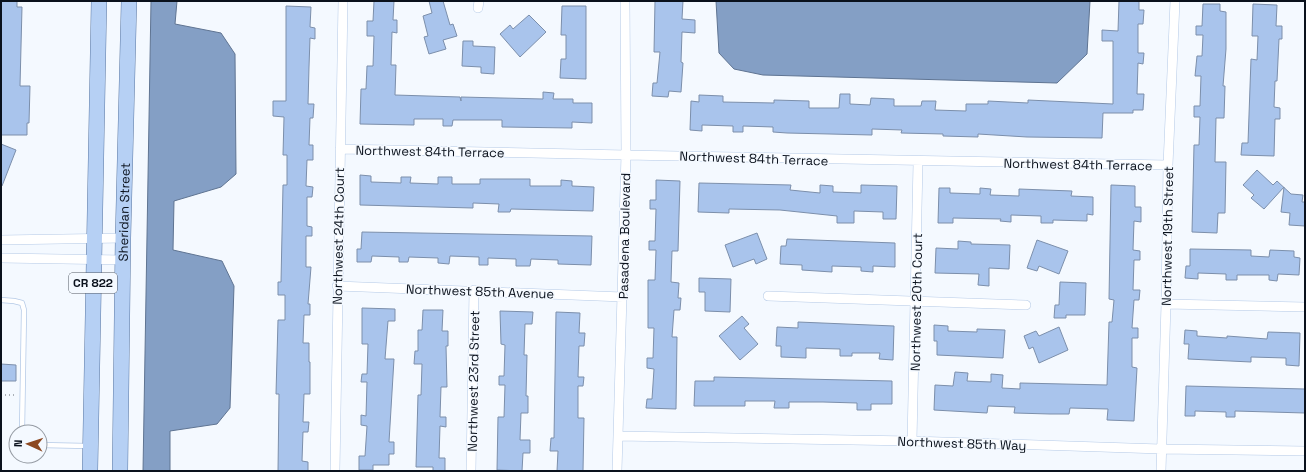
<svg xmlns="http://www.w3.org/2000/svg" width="1306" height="472" font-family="'Space Grotesk',sans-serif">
	<rect width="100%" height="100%" fill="#f4f9ff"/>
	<path fill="#849fc5" stroke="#5f7492" d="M151 1H177L175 24 221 33 235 54 236 174 221 187 174 201 173 250 222 261 234 286 230 408 217 424 170 431V471H143Z
		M716 1H1090L1087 54 1057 83 763 75 734 69 719 53Z"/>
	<path fill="#a9c4ec" stroke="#7c8fab" d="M1 1H17V7H22L20 86H30L29 123H27V135H1Z
		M374 1H394L393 20H397V33L392 32 391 65H396L395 95 460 97 461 101V97L543 99V92L554 93 553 99H573V103H592V123L572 122V128L502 127V120H453L452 126H443V119H414V125L360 124 361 89H366L367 66H373L374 36H367V21H373Z
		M429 1H443L450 25 453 24 457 36 443 40 446 49 429 54 424 37 428 36 423 16 432 13Z
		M655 1H683L682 19 695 20V33L682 32 681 62 683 63 681 92 669 91 668 97 652 96 653 83H657L660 52H654Z
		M1119 1H1139V10H1144L1143 24H1138V53H1144L1143 64 1138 63 1137 94H1144L1143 110H1133V113H1103L1102 138 1027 137 978 134V137L943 136V134L901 133 902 130 872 129V135L787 133 773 132V127L743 126V132H733V126L702 125V131L690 130 691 101 699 102V95L723 96V102L774 103V100L809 101V108H839L840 94H850V104L870 105 871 98 894 99V106H921L922 101H936L935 110 966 111V104H988V101L1028 103V100L1113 104V41H1102V30L1118 31Z
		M1203 4H1220V11L1226 12V49L1223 86H1225L1224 118H1216L1215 162H1226L1225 213H1218L1217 233 1192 232 1194 145H1199L1200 117H1194V106H1200L1201 76H1195L1197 56H1202L1203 35H1196V26H1202Z
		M1253 4 1277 5 1276 26H1282V39H1279L1277 81H1275L1274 107 1280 108V119H1275L1274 156 1241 155 1242 143H1248L1251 59 1257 60 1258 36H1252Z
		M286 6 311 7 310 27 315 28V39L310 38 309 67 308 104H314L313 118H310L309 145H313V160H307L306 186 313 187 312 197H307V226L312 227V236H306V267H311L308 304H310V315H304L303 343H309V362H310V394H304L303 422H309L308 432H303L302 461 308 462V471H278L279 394H276L278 320H285V295H278V282H281L283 185H287V155H283L284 117 273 116V101H286Z
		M562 6H586V79L560 78 561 59H566V35H561Z
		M529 15 546 32 520 57 500 34 510 25 513 29Z
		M463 41H473V46L495 47 494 74 481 73V67L462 66Z
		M1 144 16 150 2 186H1Z
		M1257 170 1273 185 1277 181 1291 194 1303 195 1302 202H1305V226L1289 225 1290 213 1281 212 1284 187 1264 209 1251 198 1254 195 1243 185Z
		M360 175 371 176V182L401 183V177H411L410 183 438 184V177H452V184H480V179H530V186H561V180L572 181V186L594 187 593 211 511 209 510 212H498L499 204 473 203V208L360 205Z
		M656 180 680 181 678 251H672L671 282 679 283 678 298H681L680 310H674L672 337H677L676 409 646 408 647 399H652L654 369 647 368V358H653L654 328H648V280H655L656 250H649V241H655L656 209H650V200H656Z
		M699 183 791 185 790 190 820 193V185L833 186V192L861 193V185L897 186 896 219H883V212L854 211V223H837V216L780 210 729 209V213L698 212Z
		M1111 185 1135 186V207H1141V222L1134 221 1133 250 1140 251V260H1134L1133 290H1140L1139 300H1134L1132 328H1138V338H1132V367L1137 368 1134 421 1107 420 1108 409 1070 408 1069 414H1050L1014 413 1015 407 988 406 987 413 934 410 935 385 953 386 955 372 968 373 967 381 991 382V374L1003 375 1002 388 1020 389V383L1107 385 1109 322H1112L1114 300 1109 299Z
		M939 188H950V193L980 194V188L991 189 990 195 1019 196V189L1072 191 1071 196 1093 197V215L1087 214V221L1053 220V223H1041V216L1011 215V222L1000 221 1001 219 953 218V223H938Z
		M362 232 592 236 591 265 558 264V260L531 259 530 266H516V259L488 258V265H479V257L450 256 449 264 438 263V258L409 257 408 262H399V257L372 256 371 262H357V249H361Z
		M757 233 767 259 756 264 754 259 733 267 725 245Z
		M787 239 895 243V267L873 266V272L861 271V267L832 266V272L802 270V265L780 264 781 246H786Z
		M1037 240 1068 251 1059 274 1039 266 1037 271 1027 268Z
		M958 241 971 242V244L1010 245 1009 269 989 268V286L978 285 979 274 935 273 936 248 958 249Z
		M1190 249 1251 250V256L1269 257 1270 250 1294 251V257L1300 258 1299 275 1278 274 1277 281 1269 280V275H1237V280H1226V274L1198 273V279L1185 278 1186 266H1190Z
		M699 278 731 279 730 312 705 311V292H699Z
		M1060 282 1086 283 1085 315H1066V318H1054L1055 305H1059Z
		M362 308 395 309V321H388L385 359H394L389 442H394V454H389V465H373V470H359V456H365L367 426 361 425V415L366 416 367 382H361L362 374H367L368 344H362Z
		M423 310H443L442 331H448V346H446L447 387H441L440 417H446V427L440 426 439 458H445V471H433V467H416L418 395H421L422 364H414L415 351H418V330H422Z
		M500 311 533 312 532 324H525L524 355H527L526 396H528V413H521L520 440H530V453H523L522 471 497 470 498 417H504L505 385H499V376H504L505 345 501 344Z
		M556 312 580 313 579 333H585L584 346H579L578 377H584L583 386H578V418H584L583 471H557L558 451H550L551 438H554Z
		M742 316 749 324 744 328 758 344 740 360 719 336Z
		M798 322 894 326 893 360 879 359 880 353H852V356H840V349L806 348V358L781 357V346H776L777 327 798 328Z
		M934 325 948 326V331L977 332V329L1005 330 1003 358 937 355V341H934Z
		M1059 327 1068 350 1039 363 1033 347 1029 349 1024 336 1036 331 1039 336Z
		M1185 330 1197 331V336L1227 338V336L1267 339 1268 332 1300 333 1299 366 1286 365V358L1251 357V362L1188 359 1189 344H1184Z
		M1 364 16 365V381H1Z
		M714 377 892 381V404H871V410H857V403L823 402H789V408H774L775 401H745V406H694L695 381H714Z
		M1186 386 1305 389V413L1235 411V417H1226V412L1195 411V416H1185Z"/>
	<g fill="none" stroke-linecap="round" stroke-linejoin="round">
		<defs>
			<path id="service" d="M1 300 14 301 22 303 24 310 22 432
				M40 445 88 446"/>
			<path id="minor" d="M478 8 479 1
				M340 149C616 154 892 162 1168 165
				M1 240 123 238
				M1 258 123 260
				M337 286 623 297
				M768 296 1026 305
				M1166 304 1305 307
				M618 436 912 441 1161 449 1305 451
				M912 441 918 163
				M335 471 343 1
				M471 471 474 290
				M617 471 626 154 625 1
				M1161 471 1166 304 1168 165 1175 1"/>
			<g id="primary">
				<path d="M90 471 99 1"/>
				<path id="s1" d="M120 471 123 238 129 1"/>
			</g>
		</defs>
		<use href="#service" stroke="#b5cae7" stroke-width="6"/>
		<use href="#minor" stroke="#b5cae7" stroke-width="10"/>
		<use href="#primary" stroke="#5b78a3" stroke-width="16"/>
		<path stroke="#aab0b7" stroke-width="2" stroke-dasharray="1 3" stroke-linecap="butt" d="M5 395H15"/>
		<use href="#service" stroke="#fff" stroke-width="4.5"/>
		<use href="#minor" stroke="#fff" stroke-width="9"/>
		<use href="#primary" stroke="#b6d0f4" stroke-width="15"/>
	</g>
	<g text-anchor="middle" stroke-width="3" stroke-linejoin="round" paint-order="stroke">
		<rect fill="#f4f9ff" stroke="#505760" stroke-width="1" x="69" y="273" width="48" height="20" rx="3"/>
		<g font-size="12" font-weight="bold" fill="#0a111c">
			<text x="93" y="287">CR 822</text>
		</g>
		<g font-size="13" fill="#0a111c" stroke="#f4f9ff">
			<text transform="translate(430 151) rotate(1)" y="5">Northwest 84th Terrace</text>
			<text transform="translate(754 158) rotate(2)" y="5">Northwest 84th Terrace</text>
			<text transform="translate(1078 164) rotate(1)" y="5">Northwest 84th Terrace</text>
			<text dy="5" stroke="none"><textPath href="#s1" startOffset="259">Sheridan Street</textPath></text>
			<text transform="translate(338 236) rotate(-89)" y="5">Northwest 24th Court</text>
			<text transform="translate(624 236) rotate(-89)" y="5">Pasadena Boulevard</text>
			<text transform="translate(1167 236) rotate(-89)" y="5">Northwest 19th Street</text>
			<text transform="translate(480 291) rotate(2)" y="5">Northwest 85th Avenue</text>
			<text transform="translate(916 302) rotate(-89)" y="5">Northwest 20th Court</text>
			<text transform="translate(473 381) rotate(-89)" y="5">Northwest 23rd Street</text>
			<text transform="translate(962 443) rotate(2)" y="5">Northwest 85th Way</text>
		</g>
	</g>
	<rect width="1306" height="472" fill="none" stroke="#0a111c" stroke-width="4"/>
	<g transform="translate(28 444) rotate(273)"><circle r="19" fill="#f4f9ff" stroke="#969ca4"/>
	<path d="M0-3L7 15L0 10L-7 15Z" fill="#8d4820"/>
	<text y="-6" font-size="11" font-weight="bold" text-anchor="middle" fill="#0a111c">N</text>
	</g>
</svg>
